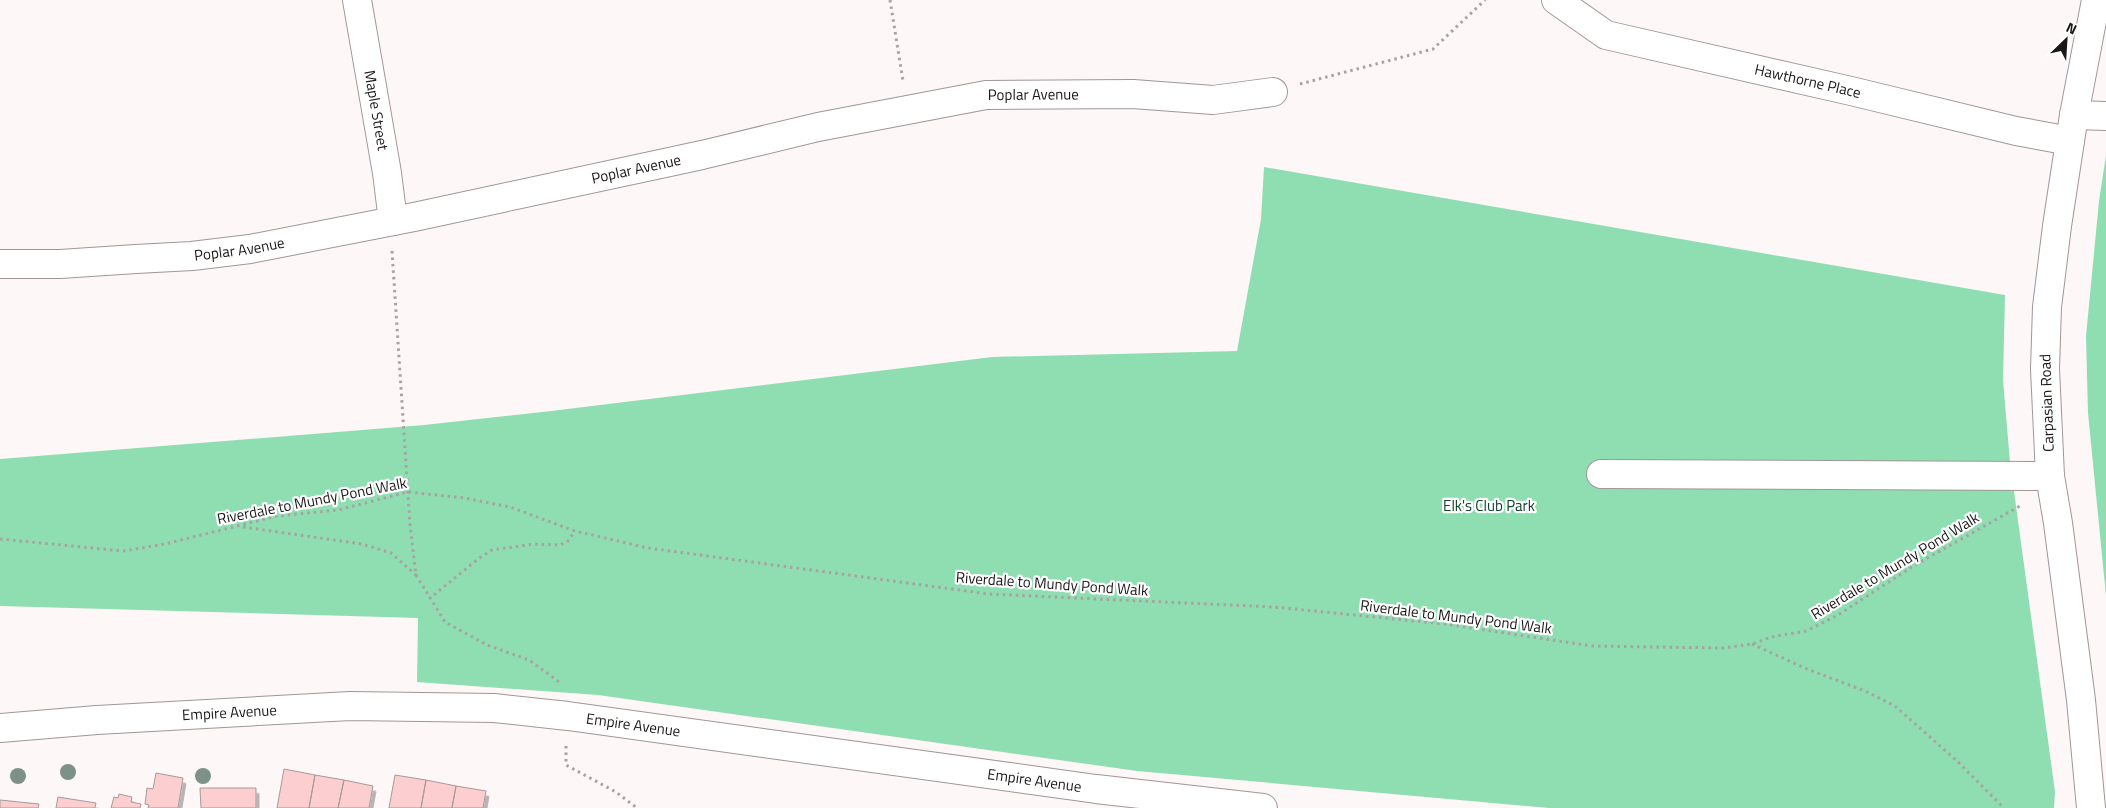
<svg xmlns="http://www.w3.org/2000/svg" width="2106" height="808" font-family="'Titillium Web',sans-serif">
	<defs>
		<filter id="shadow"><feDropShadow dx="3" dy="5.5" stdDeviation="0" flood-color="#0004"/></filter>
	</defs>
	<rect width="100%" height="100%" fill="#fef7f7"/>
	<path fill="#8edeb2" d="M2106 155V596L2088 413 2086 336 2099 201Z
		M1264 167 2005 295 2003 380 2010 462 2055 792 2054 808H1549L1137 771 598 695 417 682 418 618 0 606V459L424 425 551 411 992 357 1237 351 1261 219Z"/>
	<path fill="#fccecf" stroke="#a59a9a" filter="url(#shadow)" d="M284 769 315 775 309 808H277Z
		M156 773 183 778 178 808H148L149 805 145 804 147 788 153 789Z
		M315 775 344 780 338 808H309Z
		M395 775 426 780 421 808H389Z
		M344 780 373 786 369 808H338Z
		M426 780 456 786 452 808H421Z
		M456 786 486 791 483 808H452Z
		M200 788H256V808H201Z
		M119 794 132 797 131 802 141 804 140 808H111L114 797 118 798Z
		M58 797 96 803 95 808H56Z
		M0 800 39 804 38 808H0Z"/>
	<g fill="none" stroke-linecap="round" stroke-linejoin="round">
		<defs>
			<g id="minor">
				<path id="s1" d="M357 0 387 173 393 221"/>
				<path id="s2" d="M1556 0 1606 35 1851 91 2016 131 2070 141"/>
				<path d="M2074 115 2106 116"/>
				<path id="s3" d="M0 264H60L136 259 192 256 250 249 414 217 702 155 818 127 986 95 1133 94 1213 100 1273 92"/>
				<path d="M1601 474 2050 476"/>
				<path id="s4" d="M0 728 97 720 350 706 494 708 568 716 1096 789 1263 808"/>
				<path d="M2091 808 2081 700 2058 523 2050 476 2045 369 2047 307 2057 226 2074 115 2096 0"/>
			</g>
		</defs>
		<use href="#minor" stroke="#a19696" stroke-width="30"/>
		<path stroke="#a8a2a2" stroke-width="3" stroke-dasharray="2.5 4" stroke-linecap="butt" d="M890 0 903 81
			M1300 84 1433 49 1485 0
			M392 251 410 525 416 575 445 622 487 645 529 660 562 684
			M243 527 362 544 391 553 416 575
			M0 539 124 551 165 544 277 516 338 510 408 492 465 498 510 507 575 531 648 548 989 594 1274 607 1445 624 1592 646 1723 648 1752 644 1771 637 1806 631 1838 615 1915 565 2020 506
			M429 599 478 559 492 550 534 544 560 545 568 541 575 531
			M1752 644 1807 669 1865 691 1895 706 1957 761 2004 808
			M566 746V765L616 792 637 808"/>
		<use href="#minor" stroke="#fff" stroke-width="28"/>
	</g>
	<g fill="#7c9286">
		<circle cx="68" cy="772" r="8"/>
		<circle cx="18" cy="776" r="8"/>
		<circle cx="203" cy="776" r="8"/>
	</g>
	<g text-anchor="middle" stroke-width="4.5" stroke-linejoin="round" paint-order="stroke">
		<g font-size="15" fill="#1b1717" stroke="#fff">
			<text dy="5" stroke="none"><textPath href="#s2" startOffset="268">Hawthorne Place</textPath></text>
			<text dy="5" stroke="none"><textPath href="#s3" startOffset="1050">Poplar Avenue</textPath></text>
			<text dy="5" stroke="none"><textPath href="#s1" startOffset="112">Maple Street</textPath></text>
			<text dy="5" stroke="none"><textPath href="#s3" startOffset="645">Poplar Avenue</textPath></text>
			<text dy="5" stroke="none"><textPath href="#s3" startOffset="240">Poplar Avenue</textPath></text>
			<text transform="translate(2047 403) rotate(-92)" y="5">Carpasian Road</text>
			<text transform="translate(312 501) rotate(-11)" y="5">Riverdale to Mundy Pond Walk</text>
			<text transform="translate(1895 566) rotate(-31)" y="5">Riverdale to Mundy Pond Walk</text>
			<text transform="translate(1052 584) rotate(4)" y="5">Riverdale to Mundy Pond Walk</text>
			<text transform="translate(1456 617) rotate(7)" y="5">Riverdale to Mundy Pond Walk</text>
			<text dy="5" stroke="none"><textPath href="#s4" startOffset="230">Empire Avenue</textPath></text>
			<text dy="5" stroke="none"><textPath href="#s4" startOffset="635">Empire Avenue</textPath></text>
			<text dy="5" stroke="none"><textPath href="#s4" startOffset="1040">Empire Avenue</textPath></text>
		</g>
		<g font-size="15" fill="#11402a" stroke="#fff">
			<text x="1489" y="511">Elk's Club Park</text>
		</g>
	</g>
	<g transform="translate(2066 40) rotate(25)" stroke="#ffffff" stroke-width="4" paint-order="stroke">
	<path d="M0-4L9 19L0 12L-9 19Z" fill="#1b1717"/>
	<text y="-8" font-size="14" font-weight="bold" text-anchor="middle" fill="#1b1717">N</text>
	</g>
</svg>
